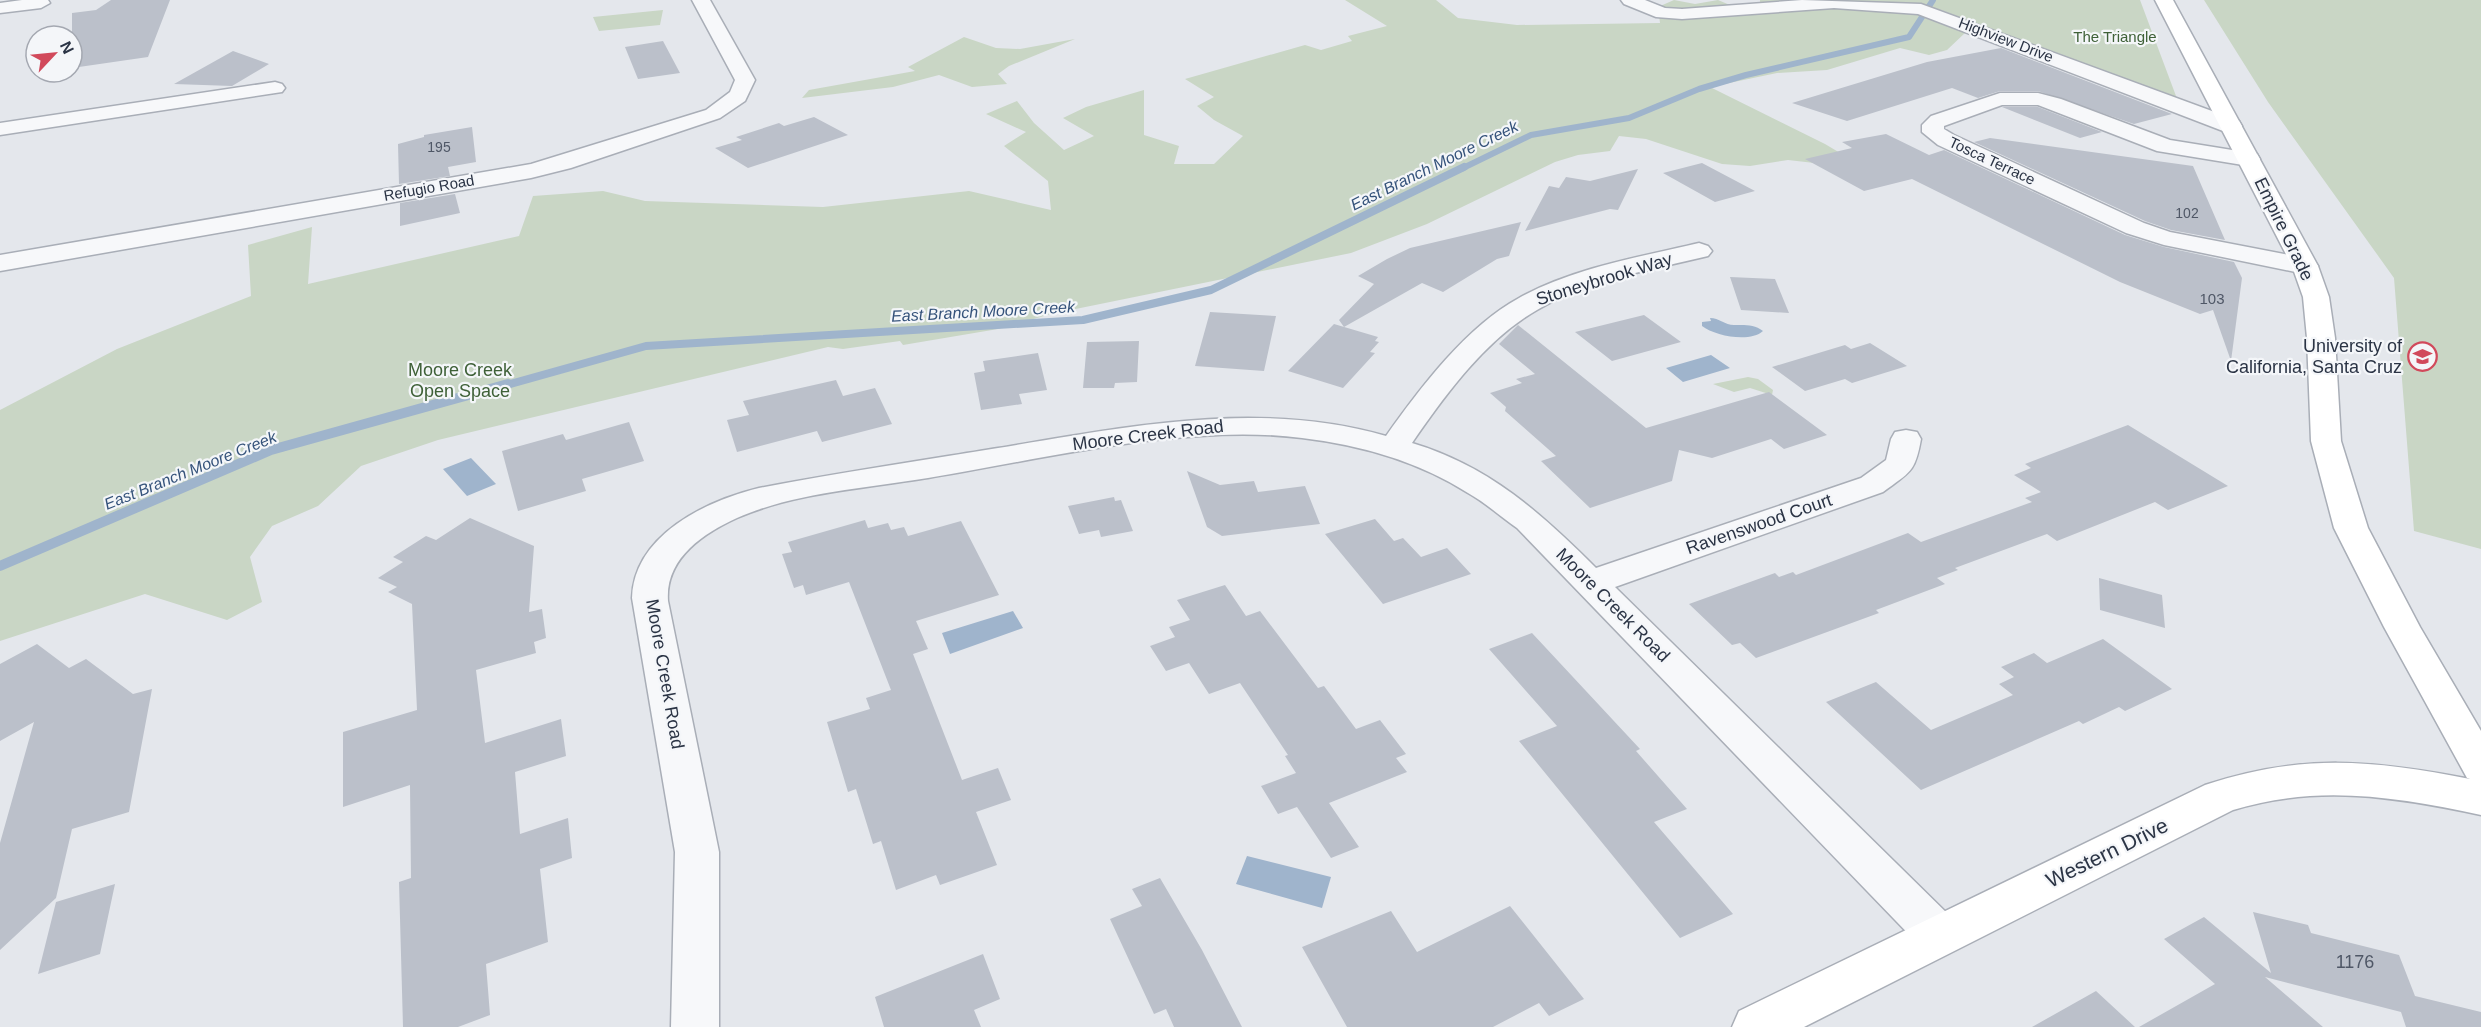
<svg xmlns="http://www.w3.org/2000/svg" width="2481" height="1027" font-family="Arial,sans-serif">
	<rect width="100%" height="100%" fill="#e4e7ec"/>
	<path fill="#c9d6c5" d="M1345 0H1436L1458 18 1517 25 1660 23 1658 7 1674 0 1695 4 1718 0 1737 8H1760V0H2140L2179 104 1941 10 1925 15 1966 32 1947 50 1929 55 1900 48 1827 70 1777 73 1710 87 1825 144 1867 169 1788 160 1750 166 1722 164 1646 139 1619 136 1610 151 1578 155 1555 162 1427 224 1351 253 1051 314 998 329 903 345 900 341 843 349 828 347 438 440 361 466 318 506 272 526 250 557 262 602 227 620 145 594 0 641V410L117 349 251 296 248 245 312 227 308 284 519 236 533 196 603 191 645 201 823 207 969 191 1051 210 1048 181 1004 146 1026 132 986 114 1017 101 1034 123 1064 150 1094 136 1063 118 1086 107 1144 90V135L1179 146 1174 164H1214L1243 136 1214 120 1197 106 1214 97 1185 79 1305 45 1321 50 1352 41 1348 36 1387 26Z
		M2204 0H2481V549L2414 531 2394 278 2268 102Z
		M663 10 660 25 599 31 593 17Z
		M964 37 996 48 1020 49 1075 39 1009 66 998 74 1007 84 972 87 939 75 893 87 802 98 809 90 915 71 908 67Z
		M1748 377 1758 379 1773 390 1772 395 1750 388 1734 392 1713 384Z"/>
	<path fill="#9fb4cc" d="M1710 318C1719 318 1725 325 1734 325 1745 325 1754 324 1763 331 1750 343 1715 336 1702 326V322L1711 321Z
		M1711 355 1730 368 1683 382 1666 368Z
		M471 458 496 484 467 496 443 469Z
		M1013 611 1023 628 950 654 942 633Z
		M1247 856 1331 877 1322 908 1236 884Z"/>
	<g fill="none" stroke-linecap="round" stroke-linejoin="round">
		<path stroke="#9fb4cc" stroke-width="6" d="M1461 169 1531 135 1629 118 1699 89 1746 75 1909 37 1933 0"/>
		<path stroke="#9fb4cc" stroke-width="8" d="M503 386 646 346 1083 320 1211 290 1464 167"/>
		<path stroke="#9fb4cc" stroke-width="10" d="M0 566 271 450 508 384"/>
	</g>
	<path fill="#bbc0ca" d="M111 0H170L148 57 72 68V13L96 10Z
		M663 41 680 73 638 79 625 47Z
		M2001 48 2172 114 2134 124 2038 91H2000L1978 98 1952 88 1847 121 1792 103 1927 62Z
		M233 51 269 64 232 86 174 84Z
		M2002 107H2038L2102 132 2080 138Z
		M814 117 848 135 748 168 715 148 742 140 736 137 779 123 784 126Z
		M472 127 476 162 448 167 450 176 399 184 398 144 424 137V135Z
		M1886 134 1929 155 1944 150 2125 235 2164 247 2234 262 2242 278 2231 361 2213 310 2200 314 2120 282 1912 179 1864 191 1805 159 1852 148 1842 142Z
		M1990 138 2193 166 2225 240 2171 230 2145 221 1974 142Z
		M1702 163 1755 191 1715 202 1663 173Z
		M1638 169 1618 210 1610 209 1525 231 1549 186 1559 188 1566 177 1590 181Z
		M455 194 460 213 400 226V203Z
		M1521 222 1509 256 1497 259 1443 292 1422 283 1344 327 1339 320 1374 284 1358 276 1387 259 1410 248Z
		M1730 277 1775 279 1789 313 1741 310Z
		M1210 312 1276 316 1264 371 1195 366Z
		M1644 315 1681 342 1612 361 1575 332Z
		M1334 324 1378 337 1375 341 1379 342 1370 352 1375 353 1343 388 1288 371Z
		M1518 325 1646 428 1769 392 1827 435 1784 449 1771 439 1712 458 1679 450 1672 481 1590 508 1541 461 1556 456 1505 411 1506 407 1490 393 1522 383 1516 379 1535 374 1499 344Z
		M1139 341 1137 382 1115 383 1114 388H1083L1087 342Z
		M1870 343 1907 366 1852 383 1845 379 1805 391 1772 367 1845 345 1851 349Z
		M1038 353 1047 390 1019 394 1022 404 981 410 974 373 985 371 983 361Z
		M836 380 843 396 875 388 892 424 822 442 817 431 737 452 727 420 749 415 743 401Z
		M629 422 644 461 582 479 586 491 518 511 502 451 563 434 566 440Z
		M2128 425 2228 486 2168 510 2155 502 2057 541 2047 534 1955 568 1958 570 1937 578 1945 584 1876 610 1879 613 1756 658 1740 643 1732 645 1689 604 1775 573 1779 577 1793 572 1796 575 1908 533 1921 542 2032 502 2025 498 2041 492 2014 475 2031 468 2025 464Z
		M1187 471 1220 485 1254 481 1258 492 1305 486 1320 524 1222 536 1207 527Z
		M1114 497 1115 501 1121 500 1133 531 1101 537 1099 530 1079 534 1068 506Z
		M470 518 534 546 529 612 542 609 546 638 534 642 536 653 476 670 485 743 561 719 566 756 515 772 520 834 568 818 572 858 540 869 548 942 486 964 490 1015 458 1027H403L399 882 411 878 410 785 343 807V732L417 710 412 604 388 592 397 587 378 578 403 562 393 557 426 536 436 540Z
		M1375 519 1394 541 1403 538 1421 557 1447 548 1471 574 1383 604 1325 534Z
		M865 520 868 528 888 523 891 530 904 527 908 536 961 521 999 595 916 621 928 649 913 654 962 780 998 768 1011 800 976 812 997 865 940 885 936 875 896 890 881 841 873 844 856 789 848 792 827 722 870 709 866 698 891 690 849 582 806 595 803 585 794 588 782 554 792 552 788 542Z
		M2099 578 2162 595 2165 628 2100 610Z
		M1225 585 1246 616 1260 611 1318 688 1324 686 1356 729 1380 720 1406 754 1396 758 1407 772 1329 803 1359 847 1331 858 1297 807 1278 814 1261 786 1296 773 1285 756 1288 755 1240 683 1209 694 1189 663 1166 671 1150 646 1175 637 1169 627 1190 620 1177 600Z
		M1532 633 1640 749 1636 751 1687 809 1654 822 1733 914 1680 938 1519 741 1557 726 1489 649Z
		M2103 639 2172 689 2125 711 2119 707 2083 724 2079 721 1921 790 1826 702 1876 682 1931 730 2013 695 1999 684 2014 677 2001 667 2034 653 2047 663Z
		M37 644 69 668 86 659 133 694 152 689 129 812 72 829 56 898 0 950V843L34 722 0 741V664Z
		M1160 878 1202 950 1242 1027H1174L1166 1009 1154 1014 1110 919 1142 906 1132 889Z
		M115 884 100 954 38 974 56 902Z
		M1510 906 1584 999 1549 1016 1539 1003 1493 1027H1347L1302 947 1391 911 1417 952Z
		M2253 912 2308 925 2311 933 2399 955 2415 996 2481 1012V1027H2406L2401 1012 2265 977 2323 1027H2139L2215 984 2164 939 2204 917 2271 973Z
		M983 954 1000 999 974 1010 981 1027H884L875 997Z
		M2096 991 2135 1027H2032Z"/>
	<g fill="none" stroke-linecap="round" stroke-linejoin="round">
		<defs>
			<path id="street" d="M22 0H48L50 3 41 8 0 13V3Z
				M692 0H710L755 80 745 101 720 118 571 168 531 178 0 271V255L531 164 706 110 730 92 735 80Z
				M1621 0H1645L1665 8 1682 9 1802 0 1921 4 2239 121 2242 126 2239 131H2223L1918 14 1834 8 1682 19 1656 17 1624 4Z
				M275 82 282 84 285 88 282 92 0 135V123Z
				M2000 93H2038L2061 99 2170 140 2257 154 2260 159 2257 164 2249 166 2157 151 2038 105H2002L1944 126V129L1954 135 2144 223 2170 232 2305 258 2314 261 2318 266 2314 271 2305 274 2164 245 2126 233 1938 145 1922 132V125L1931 116Z
				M1699 243 1708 246 1712 251 1708 256C1651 270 1588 280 1537 310 1486 339 1445 395 1412 443 1489 466 1541 513 1596 568L1861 478 1886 460 1891 439 1895 432 1906 430 1917 432 1921 439C1915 473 1910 472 1883 492L1615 587 1955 921 1962 935 1955 949 1939 955 1923 949 1517 528C1501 517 1486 503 1468 493 1418 461 1360 445 1302 438 1187 423 1043 459 928 478 867 488 793 493 737 518 702 534 665 559 668 601L719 852V1027H671L675 852 632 598C634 535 706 501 759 488 838 473 918 461 998 448 1125 427 1259 399 1386 436 1420 388 1467 326 1519 298 1573 268 1639 257 1699 243Z"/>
			<path id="secondary" d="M2155 0H2173L2318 266 2329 297 2335 338 2341 441 2368 528 2420 627 2481 731V815C2397 797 2317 784 2233 810L1804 1027H1732L1739 1011 2205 785C2302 753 2372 760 2470 779L2467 778 2384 627 2334 528 2311 441 2307 338 2303 297 2292 266Z"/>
		</defs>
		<use href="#street" stroke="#a9aeb7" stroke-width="3"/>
		<use href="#secondary" stroke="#a9aeb7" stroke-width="3"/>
		<use href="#street" fill="#f7f8fa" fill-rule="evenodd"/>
		<use href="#secondary" fill="#fff" fill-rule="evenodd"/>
	</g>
	<defs>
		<symbol id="university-ring" viewBox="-11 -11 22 22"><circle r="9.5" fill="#f4f6f9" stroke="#d1495b" stroke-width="1.5"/><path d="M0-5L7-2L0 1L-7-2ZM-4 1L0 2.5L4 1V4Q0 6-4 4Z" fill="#d1495b"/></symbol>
	</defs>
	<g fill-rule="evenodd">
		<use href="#university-ring" x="2406" y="340" width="33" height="33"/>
	</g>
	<g text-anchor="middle" stroke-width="4.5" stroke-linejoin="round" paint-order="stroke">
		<g font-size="14" fill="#4f5766">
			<text x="439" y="152">195</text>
			<text x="2187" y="218">102</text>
		</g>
		<g font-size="15" fill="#3f6138" stroke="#f4f6f9">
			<text x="2115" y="42">The Triangle</text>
		</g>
		<g font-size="15" fill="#2b3445" stroke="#f4f6f9">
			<text transform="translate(2006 40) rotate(21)" y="5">Highview Drive</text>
			<text transform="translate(1992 161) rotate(25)" y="5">Tosca Terrace</text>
			<text transform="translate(429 188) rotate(-10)" y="5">Refugio Road</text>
		</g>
		<g font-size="15" fill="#4f5766">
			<text x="2212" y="304">103</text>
		</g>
		<g font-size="16" font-style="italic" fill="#34527a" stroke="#f4f6f9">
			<text transform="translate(1434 165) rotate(-26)" y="6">East Branch Moore Creek</text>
			<text transform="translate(983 311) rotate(-3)" y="6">East Branch Moore Creek</text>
			<text transform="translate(190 470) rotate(-22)" y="6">East Branch Moore Creek</text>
		</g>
		<g font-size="18" fill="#2b3445" stroke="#f4f6f9">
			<text transform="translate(2284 229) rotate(64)" y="6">Empire Grade</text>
			<text transform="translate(1604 279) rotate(-17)" y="6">Stoneybrook Way</text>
			<text transform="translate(1148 435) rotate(-7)" y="6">Moore Creek Road</text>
			<text transform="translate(1759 524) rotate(-19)" y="6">Ravenswood Court</text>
			<text transform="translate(1613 605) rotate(45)" y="6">Moore Creek Road</text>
			<text transform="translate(665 674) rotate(80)" y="6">Moore Creek Road</text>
		</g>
		<g font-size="18" fill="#2b3445" stroke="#f4f6f9" text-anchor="end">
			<text x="2402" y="352">University of<tspan x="2402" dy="21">California, Santa Cruz</tspan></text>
		</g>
		<g font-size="18" fill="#3f6138" stroke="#f4f6f9">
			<text x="460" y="376">Moore Creek<tspan x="460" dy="21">Open Space</tspan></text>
		</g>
		<g font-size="18" fill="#4f5766">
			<text x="2355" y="968">1176</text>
		</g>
		<g font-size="21" fill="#2b3445" stroke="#f4f6f9">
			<text transform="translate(2107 853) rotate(-26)" y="7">Western Drive</text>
		</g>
	</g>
	<g transform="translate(54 54) rotate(64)"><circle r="28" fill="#f4f6f9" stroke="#a4a8b1" stroke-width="1.5"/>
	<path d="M0-4.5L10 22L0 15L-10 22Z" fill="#d1495b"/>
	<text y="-9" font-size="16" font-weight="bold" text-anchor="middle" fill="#2b3445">N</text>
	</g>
</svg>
